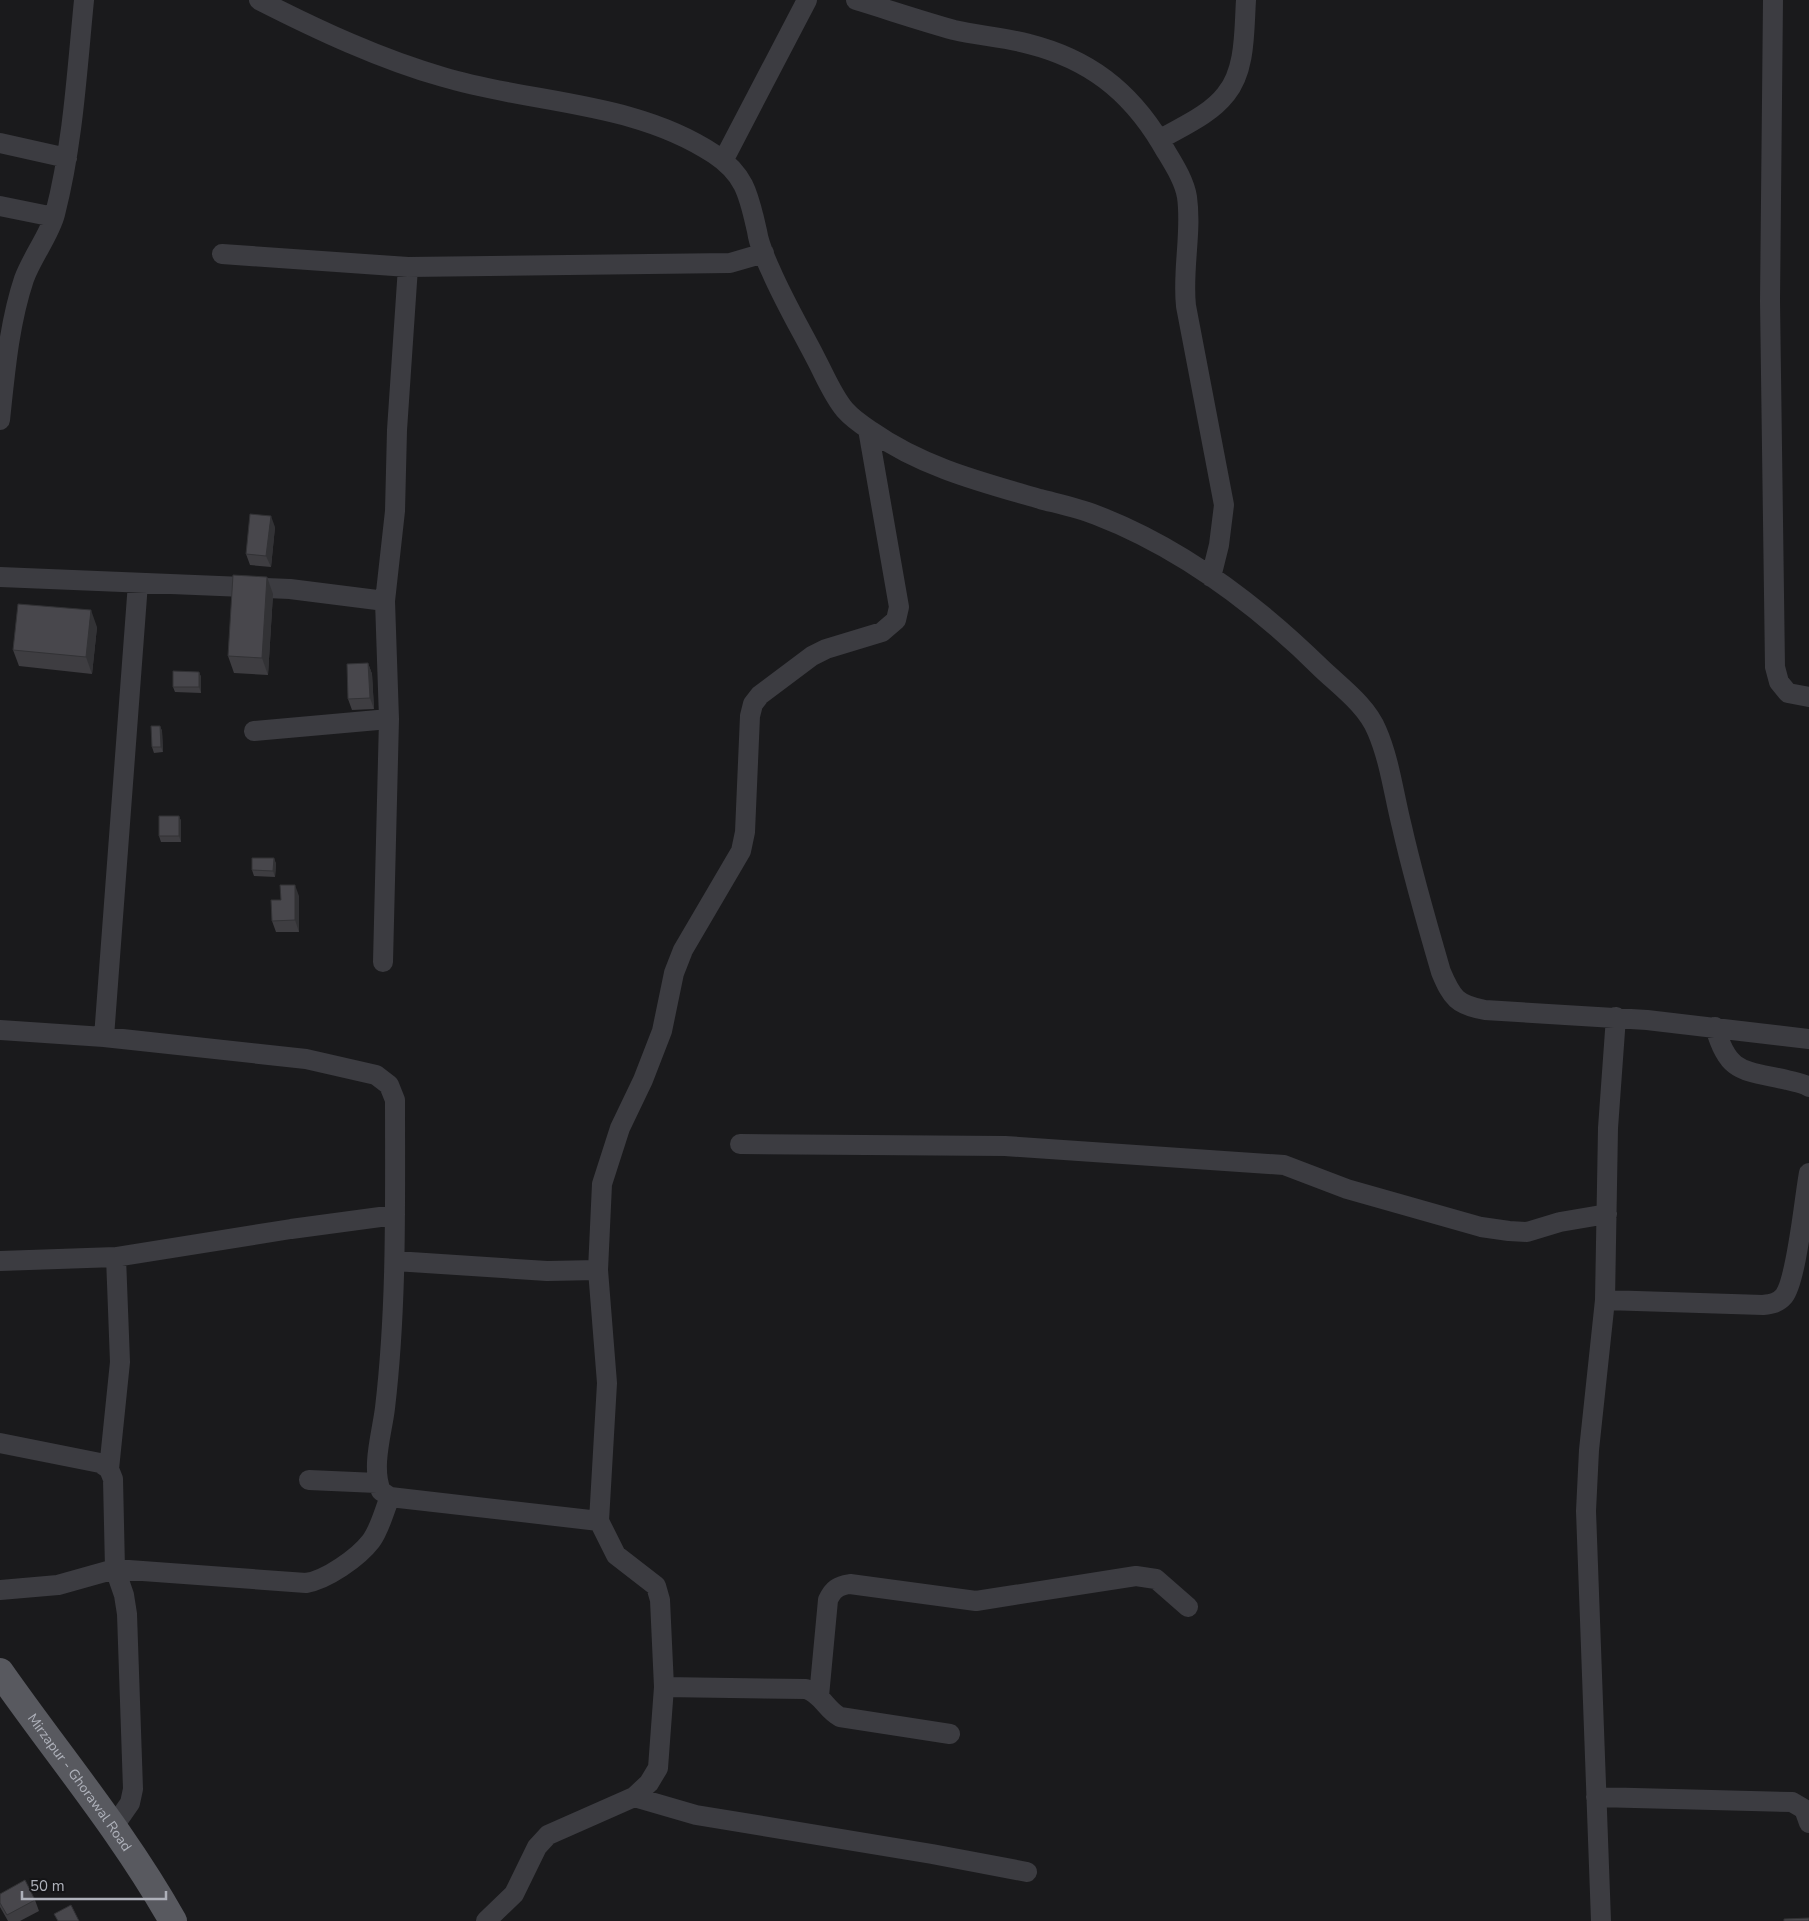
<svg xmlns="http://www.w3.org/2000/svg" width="1809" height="1921" font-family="'Nunito Sans',sans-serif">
	<rect width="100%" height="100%" fill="#1a1a1c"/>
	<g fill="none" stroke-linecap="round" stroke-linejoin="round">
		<path stroke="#3c3c41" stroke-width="20" d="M259 0C318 30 380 59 443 77 533 104 634 101 714 154 746 175 749 197 757 231 759 245 765 258 771 271 784 301 801 330 816 359 825 376 833 396 845 410 852 418 862 425 871 431 922 467 981 482 1040 499 1059 504 1078 508 1096 515 1182 548 1257 605 1322 669 1341 687 1367 706 1377 731 1390 761 1394 796 1402 827 1413 876 1427 924 1441 972 1452 998 1457 1005 1485 1010L1647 1020 1809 1039
			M856 0C889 10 921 21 954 30 979 36 1004 37 1029 44 1088 59 1129 90 1161 143 1170 159 1184 178 1187 197 1192 233 1182 270 1186 306L1224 505 1219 545 1211 577
			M1773 0 1770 301 1775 667 1779 682 1788 693 1809 697
			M1159 140C1181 127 1210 115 1226 94 1246 70 1244 30 1246 0
			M0 143 67 158
			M723 161 807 0
			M0 206 54 217
			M222 254 408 267 730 263 764 253
			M0 420C5 373 9 324 24 279 32 257 50 234 55 214 73 144 77 71 84 0
			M0 577 290 589 385 601
			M254 731 389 719
			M383 962 389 719 385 601 395 511 397 430 408 267
			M1715 1027C1728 1074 1743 1070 1787 1080 1794 1082 1803 1083 1809 1087
			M0 1030 104 1037 306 1059 376 1075 389 1085 395 1100C395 1203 397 1306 385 1408 382 1433 371 1467 381 1491L390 1497 599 1521
			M104 1037 138 583
			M740 1144 1005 1146 1284 1165 1347 1189 1481 1227 1509 1231 1527 1232 1560 1222 1607 1214
			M0 1261 116 1257 291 1229 395 1215
			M395 1261 547 1271 598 1270
			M1605 1300 1763 1305C1772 1304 1778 1303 1784 1296 1797 1279 1804 1199 1809 1173
			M0 1443 100 1463 109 1469 113 1479 115 1569 58 1585 0 1590
			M109 1469 120 1362 116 1257
			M309 1480 377 1483
			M664 1687 806 1689C822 1694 826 1710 840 1717L950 1734
			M819 1696 828 1600C833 1589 838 1586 850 1584L976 1601 1136 1576 1156 1579 1188 1607
			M634 1797 696 1815 932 1854 1027 1872
			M1596 1797 1792 1802 1804 1809 1809 1823
			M114 1826 130 1803 133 1789 127 1614 124 1595 115 1569 306 1583C326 1580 358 1558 371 1541 380 1529 384 1511 390 1497
			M486 1921 514 1894 537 1847 548 1835 634 1797 649 1783 658 1768 664 1687 660 1600 656 1586 616 1555 599 1521 607 1383 598 1270 602 1184 620 1128 643 1080 662 1031 674 973 683 950 741 851 745 832 750 716 753 704 760 695 812 656 826 649 882 632 896 620 899 607 868 429
			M1601 1921 1586 1511 1589 1450 1605 1300 1608 1128 1616 1017"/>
		<path stroke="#58595f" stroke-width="28" id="s1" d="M0 1672C58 1755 123 1832 173 1921"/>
	</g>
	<path fill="#3e3d41" d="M275 527 271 567 250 565 246 554Z
		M267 577 273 594 268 675 234 673 228 656Z
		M97 627 92 674 19 666 13 650Z
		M368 663 372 674 374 709 352 710 348 699Z
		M199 672 201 677V693L175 692 173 687Z
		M160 726 162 731 163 752 154 753 152 747Z
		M179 816 181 821V842H161L159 836Z
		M274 858 276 864 275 877 254 876 252 870Z
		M299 896V932H276L272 921 281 900Z
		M0 1894 35 1900 39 1911 20 1921H8L0 1907Z"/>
	<path fill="#323235" d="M271 516 275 527 271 567 266 556Z
		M267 577 273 594 268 675 262 658Z
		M91 610 97 627 92 674 86 657Z
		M368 663 372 674 374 709 370 698Z
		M199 672 201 677V693L199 687Z
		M160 726 162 731 163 752 161 747Z
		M179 816 181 821V842L179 836Z
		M274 858 276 864 275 877 273 871Z
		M295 885 299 896V932L295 920Z"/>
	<path fill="#48474c" stroke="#323235" d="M250 514 271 516 266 556 246 554Z
		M233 575 267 577 262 658 228 656Z
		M18 604 91 610 86 657 13 650Z
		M368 663 370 698 348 699 347 664Z
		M173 671 199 672V687H173Z
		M151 726H160L161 747H152Z
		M159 816H179V836H159Z
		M252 858H274L273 871 252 870Z
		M280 885H295V920L272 921 271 900H281Z
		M25 1880 35 1900 7 1915 0 1903V1894Z
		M71 1905 79 1921H58L54 1914Z
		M1809 1918V1921H1784V1919Z"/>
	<g text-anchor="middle" stroke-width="4" stroke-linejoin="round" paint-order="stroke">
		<g font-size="14" fill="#aeb1ba" stroke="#151517">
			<text dy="5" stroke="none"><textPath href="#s1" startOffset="136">Mirzapur - Ghorawal Road</textPath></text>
		</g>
	</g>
	<path d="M22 1891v8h144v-8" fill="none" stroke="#aeb1ba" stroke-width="2.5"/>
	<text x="30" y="1891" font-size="15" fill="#aeb1ba" stroke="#151517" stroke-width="4" paint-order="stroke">50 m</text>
</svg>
